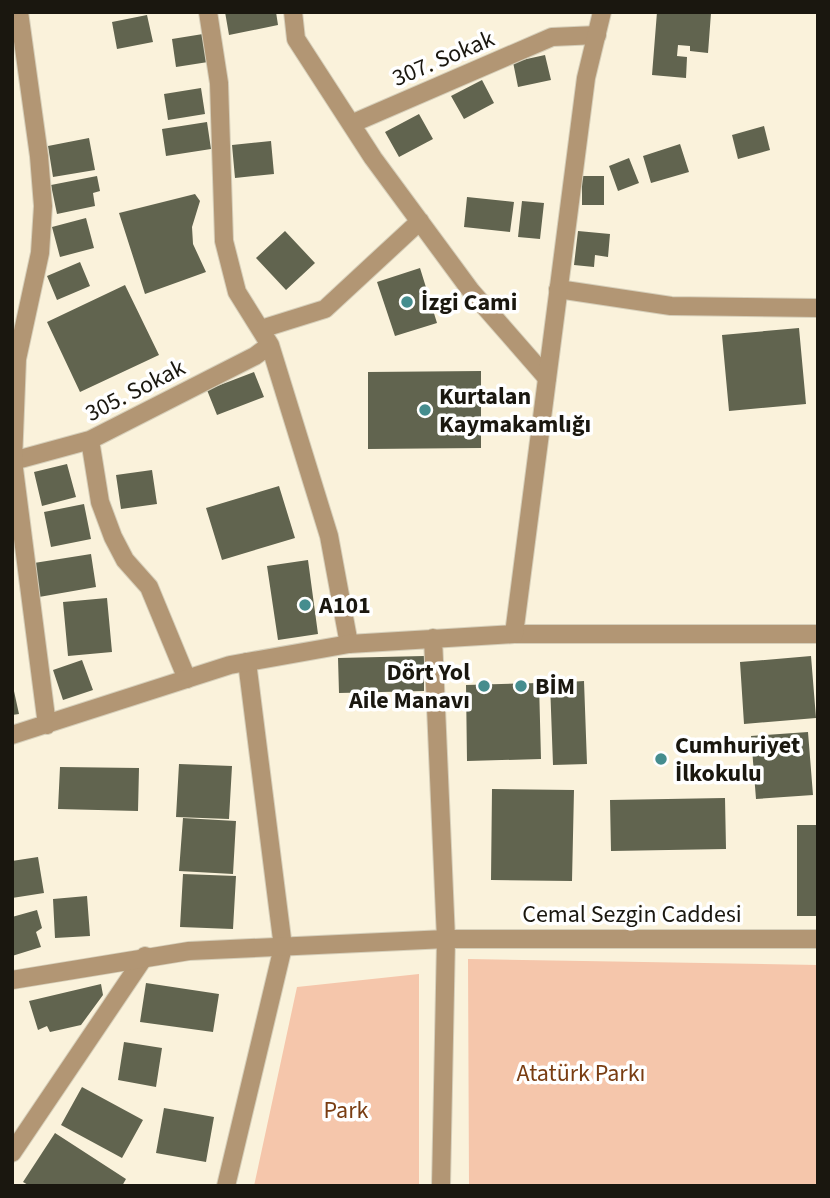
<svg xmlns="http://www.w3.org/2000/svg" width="830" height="1198" font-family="'Source Sans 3',sans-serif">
	<rect width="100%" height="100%" fill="#faf2db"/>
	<path fill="#f5c6ab" d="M468 959 818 965V1186H469Z
		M419 974V1186H254L297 987Z"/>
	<path fill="#61644f" d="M225 12H276L278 25 229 35Z
		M657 12 711 13 708 53 690 51V46L678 45 677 56 687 57 686 78 652 75Z
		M147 15 153 42 117 49 112 22Z
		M203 34 208 62 176 67 172 39Z
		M545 55 551 80 518 87 513 62Z
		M482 80 494 103 464 119 451 96Z
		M201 88 205 114 168 120 164 94Z
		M419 114 433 139 399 157 385 132Z
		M207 122 211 149 166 156 162 129Z
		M764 126 770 150 738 159 732 135Z
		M89 138 95 170 53 177 48 146Z
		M271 141 274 174 235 178 232 145Z
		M680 144 689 172 651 183 643 156Z
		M629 158 639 183 618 191 609 166Z
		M97 176 100 191 93 193 95 206 57 214 51 185Z
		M582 176H604V205H582Z
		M195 194 200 201 192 227 193 244 206 272 145 294 119 213Z
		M467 197 514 202 510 232 464 227Z
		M522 201 544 203 540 239 518 237Z
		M86 218 94 248 60 257 52 227Z
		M285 231 315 263 286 290 256 258Z
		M578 231 610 234 608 257 595 255 594 267 574 265Z
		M80 262 90 286 57 300 47 276Z
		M420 268 437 323 395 336 377 282Z
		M125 285 159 355 80 392 47 322Z
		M799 328 806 404 729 411 722 335Z
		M481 371V448L368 449V372Z
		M254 372 264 397 217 415 207 390Z
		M67 464 76 497 42 506 34 472Z
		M152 470 157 504 121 509 116 475Z
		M279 486 295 538 222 560 206 508Z
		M84 504 91 539 51 547 44 512Z
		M91 554 96 587 39 597 34 563Z
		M308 560 318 634 278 640 267 566Z
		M107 598 112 652 68 656 63 602Z
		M424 656V691L339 693 338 658Z
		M811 656 816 718 744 724 740 662Z
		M82 660 93 690 63 700 53 670Z
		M584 681 587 764 553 765 550 683Z
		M12 682 19 714 12 715Z
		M539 683 541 759 467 761 466 685Z
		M808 732 813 795 756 799 751 736Z
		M179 764 232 766 229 819 176 817Z
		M60 767 139 768 138 811 58 809Z
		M492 789 574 790 572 881 491 880Z
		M725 798 726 849 611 851 610 800Z
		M183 818 236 821 233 874 179 871Z
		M797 825H818V916H797Z
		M38 857 44 893 12 898V861Z
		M183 874 236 876 233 929 180 927Z
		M87 896 90 936 55 938 53 899Z
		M37 910 42 928 36 932 41 947 12 956V917Z
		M146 983 219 994 213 1032 140 1022Z
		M101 984 103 995 81 1025 50 1032 47 1026 38 1030 29 1001Z
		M124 1042 162 1048 156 1087 118 1080Z
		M82 1087 143 1120 122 1158 61 1125Z
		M164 1108 214 1117 206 1162 156 1153Z
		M55 1133 126 1179 122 1186H30L23 1182Z"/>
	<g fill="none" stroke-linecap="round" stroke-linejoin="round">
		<defs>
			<path id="minor" d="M208 12 219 83 224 241 237 292 270 345 329 536 349 644
				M293 12 296 39 373 158 471 291 547 378
				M351 124 552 37 597 35
				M558 289 671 306 818 308
				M261 329 325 309 420 221
				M90 440 100 502 113 537 125 560 149 587 187 679
				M13 461 90 440 255 356 270 345
				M514 634H818
				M12 1153 145 956
				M226 1186 283 947 247 662"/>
			<path id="tertiary" d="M19 12 39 156 43 206 40 253 17 359 13 461 47 725
				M433 638 446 939 441 1186
				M12 735 230 665 349 644 514 634 586 78 602 12
				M12 980 189 951 446 939H818"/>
		</defs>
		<use href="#minor" stroke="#d6cfba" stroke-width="20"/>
		<use href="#tertiary" stroke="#d6cfba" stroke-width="20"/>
		<use href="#minor" stroke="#b29674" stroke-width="18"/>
		<use href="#tertiary" stroke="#b29674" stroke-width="18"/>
	</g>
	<g fill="#458d8e" stroke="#fff" stroke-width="2.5">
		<circle cx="407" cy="302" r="7"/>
		<circle cx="425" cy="410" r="7"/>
		<circle cx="305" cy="605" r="7"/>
		<circle cx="484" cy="686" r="7"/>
		<circle cx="521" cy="686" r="7"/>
		<circle cx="661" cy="759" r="7"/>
	</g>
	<g text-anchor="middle" stroke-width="7" stroke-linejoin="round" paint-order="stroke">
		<g font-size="24" fill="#1a170f" stroke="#fff">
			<text transform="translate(443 58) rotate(-23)" y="8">307. Sokak</text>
			<text transform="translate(135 390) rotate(-27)" y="8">305. Sokak</text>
			<text x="632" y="922">Cemal Sezgin Caddesi</text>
		</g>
		<g font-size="24" font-weight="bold" fill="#1a170f" stroke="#fff" text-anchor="start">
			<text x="421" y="310">İzgi Cami</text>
			<text x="439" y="404">Kurtalan<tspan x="439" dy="28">Kaymakamlığı</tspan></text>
			<text x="319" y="613">A101</text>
			<text x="470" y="680" text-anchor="end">Dört Yol<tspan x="470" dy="28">Aile Manavı</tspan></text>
			<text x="535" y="694">BİM</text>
			<text x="675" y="753">Cumhuriyet<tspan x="675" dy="28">İlkokulu</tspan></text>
		</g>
		<g font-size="24" fill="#793d12" stroke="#fff">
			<text x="581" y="1081">Atatürk Parkı</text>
			<text x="346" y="1118">Park</text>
		</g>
	</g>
	<rect width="830" height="1198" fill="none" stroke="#1a170f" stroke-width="28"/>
</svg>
